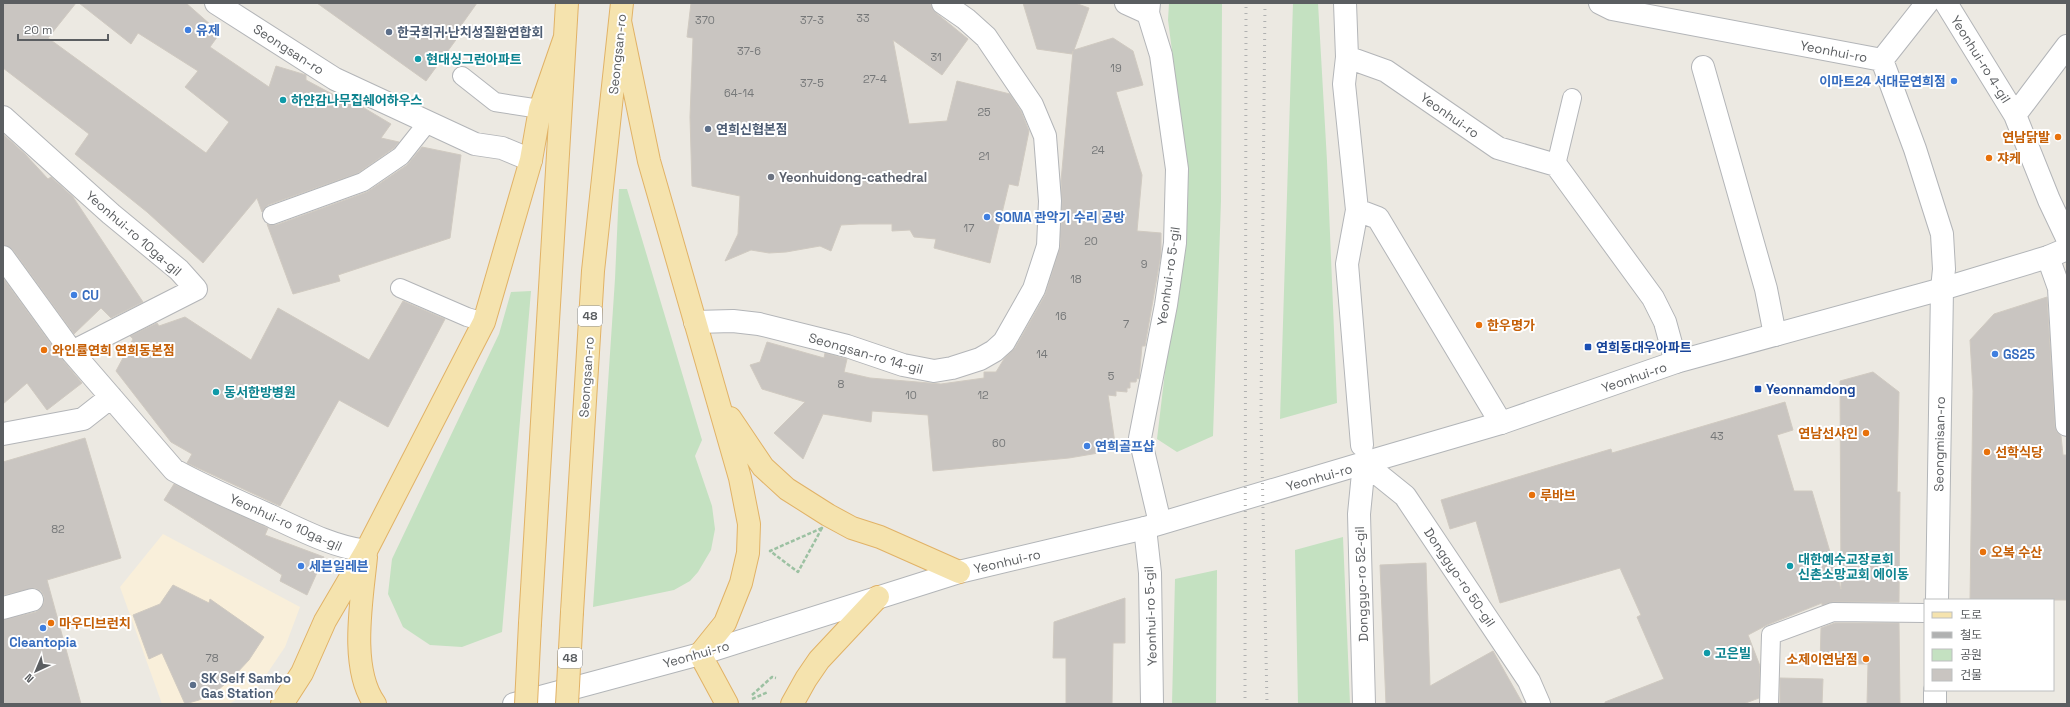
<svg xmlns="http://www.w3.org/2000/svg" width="2070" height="707" font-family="'Space Grotesk','Noto Sans KR',sans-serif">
	<rect width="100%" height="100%" fill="#ece9e2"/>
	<path fill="#f9efda" d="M163 534 300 607 285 647 258 687 229 704H162L120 587Z"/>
	<path fill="#c4e1c1" d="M1169 3H1222L1221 201 1213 436 1177 452 1157 439 1167 355 1184 143 1168 20Z
		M1293 3H1318L1327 161 1337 403 1280 419Z
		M619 189H627L702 440 695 456 712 506 715 529 711 550 698 572 690 581 674 590 593 607 615 279Z
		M531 291 502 632 462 647 430 645 403 627 388 594 392 559 499 334 511 292Z
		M1343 537 1350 704H1298L1295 550Z
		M1217 570 1216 704H1172L1175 579Z"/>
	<path fill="#c9c5c1" stroke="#d0cac1" d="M3 3H76L48 38 206 153 229 122 185 87 198 71 138 33 131 44 79 3H186L220 33 210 47 269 87 276 66 306 75V80L347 102 348 99 354 102 391 124 381 138 399 142 394 148 358 173 268 205 262 212 257 198 203 263 147 212 75 154 89 134 3 68Z
		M317 3H477L455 34 458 37 426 81Z
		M691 3H929L931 5 936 13 968 39 942 75 893 40 909 124 947 121 957 81 1010 94 1021 111 1029 131 1018 186 1009 184 990 263 934 248 936 239 914 237 910 230 892 231V224H859L841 225 831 251 820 246 786 252 769 253 751 250 725 261 738 234 740 196 692 186 690 117 693 38 687 37Z
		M1023 3H1075L1089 8 1074 50 1113 38 1133 51 1143 85 1116 92 1142 175 1137 231 1161 233V254L1145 346H1142L1139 379 1137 378 1136 382H1130V388H1127V392L1116 391V396L1108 395 1116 450 1069 458 933 471 928 415 872 411 871 422 823 414 803 459 774 433 805 402 762 389 750 365 760 362 767 342 824 358 825 353 847 359 844 372 870 378 941 384 984 378V372H996L1004 359 1015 348 1045 295 1060 247 1062 202 1061 181 1073 51 1072 54 1037 49Z
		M3 134 25 154 48 179 51 177 73 197 143 302 111 318 101 308 74 334 13 250 3 245Z
		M422 147 461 155 450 238 338 275 340 281 293 294 267 224 276 225 367 192 407 165Z
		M3 278 62 359 82 383 47 410 27 383 3 404Z
		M2047 297 2055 426 2057 432 2061 436 2063 455H2067V600H1970L1973 391 1970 340 1994 314Z
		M403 301 445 319 388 427 339 400 280 506 187 463 192 454 171 442 116 371 133 339 130 336 157 323 159 326 185 317 251 360 278 308 369 360Z
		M1873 372 1899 392 1897 492H1900L1899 602H1833L1822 605V603L1767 625 1748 635 1760 666 1759 698 1743 704H1605V702L1664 679 1637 617 1641 615 1620 568 1500 603 1476 521 1450 529 1441 500 1611 449 1612 453 1785 402 1793 430 1777 435 1794 491H1812L1841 589 1840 381Z
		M85 438 121 558 47 580 81 704H3V620L36 612 41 608 44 603V596L41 591 35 588 3 595V462Z
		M174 484 268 528 265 535 324 557 307 595 280 581 282 575 164 500Z
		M1426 563 1430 686 1493 651 1523 704H1386L1380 565Z
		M173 585 209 603 210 599 264 637 249 660 234 676 217 691 199 700 185 704 162 653 149 659 133 615 160 604Z
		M1125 598V643H1113L1112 704H1066V658H1053L1054 622Z
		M1835 623H1899L1900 704H1867L1868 664H1820L1821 628Z
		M1780 678 1823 679 1822 704H1780Z"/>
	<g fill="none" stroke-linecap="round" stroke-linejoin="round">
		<defs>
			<path id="lane" d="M462 76 495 102 540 109
				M1556 165 1572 98
				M272 215 363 182 401 156 428 122
				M400 288 467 317 484 322
				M1769 704 1771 635 1833 612 1925 613"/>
			<path id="street" d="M216 3 335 79 475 144 502 148 531 160
				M1126 3 1148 13
				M1149 3 1148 13 1161 55 1177 169 1175 243 1166 305 1140 438 1160 523
				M1345 3 1347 57 1344 84 1357 210 1347 264 1362 445
				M1600 3 1612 9 1882 60 1915 149 1942 234 1944 269 1942 289
				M1946 3 2015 115 2049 200 2067 238
				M1347 57 1386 71 1498 148 1556 165 1653 298 1665 322 1676 362
				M1882 60 1927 3
				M1703 67 1766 289 1775 335
				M2015 115 2067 46
				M3 117 111 214 179 270 196 289 72 352
				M1357 210 1378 218 1501 423
				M3 257 72 352 174 470C205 487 237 501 269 515 301 530 331 546 366 551
				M2048 257 2059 288 2067 425
				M695 322 733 321 759 324 847 346 903 365 934 371 952 368 980 359 994 351 1004 342 1034 289 1048 246 1050 201 1045 136 1032 105 986 37 966 19 943 3
				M3 434 83 419 111 397
				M1364 463 1405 496 1529 681 1539 704
				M1364 463 1359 514 1364 704
				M1145 528 1150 573 1152 704
				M3 608 32 600"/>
			<path id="secondary" d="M1937 600 1942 289
				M514 704 700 654 959 572 1145 528 1364 463 1501 423 1676 362 1942 289 2048 257 2067 249
				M1935 704V690"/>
			<path id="primary" d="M620 21 649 161 740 478 749 524 748 553 741 583 725 623 700 654 727 704
				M730 418 763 467 787 489 828 515 852 528 880 537 959 572
				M366 557C362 599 349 668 375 704
				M572 612 593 271 622 3
				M530 623 567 3
				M282 704 302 673 325 621 366 551 484 322 531 160 540 109 565 37
				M792 704 806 679 819 660 878 597"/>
		</defs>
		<use href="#lane" stroke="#b3b5b8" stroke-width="20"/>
		<use href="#street" stroke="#b3b5b8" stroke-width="24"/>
		<use href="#secondary" stroke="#b2b5b8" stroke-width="24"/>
		<use href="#primary" stroke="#e1b266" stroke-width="24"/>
		<path stroke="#9cc1a2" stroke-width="2.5" stroke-dasharray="4 2" stroke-linecap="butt" d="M822 528 798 572 770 551Z
			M752 695 772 677 776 678
			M752 699 768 692"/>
		<use href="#lane" stroke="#fff" stroke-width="18"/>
		<use href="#street" stroke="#fff" stroke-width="22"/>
		<use href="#secondary" stroke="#fff" stroke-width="22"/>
		<use href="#primary" stroke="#f5e3ae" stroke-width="22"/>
		<path stroke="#b0b1b1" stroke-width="3" stroke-dasharray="1 5" stroke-linecap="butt" d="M1265 3 1261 412 1267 704
			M1245 704 1246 3"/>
		<defs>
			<path id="primary-bridge" d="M526 704 530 623
				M567 704 572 612"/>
		</defs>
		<use href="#primary-bridge" stroke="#e1b266" stroke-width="24" stroke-linecap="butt"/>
		<use href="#primary-bridge" stroke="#f5e3ae" stroke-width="22"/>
	</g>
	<g fill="#3f7fe0" stroke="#fff" stroke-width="1.5">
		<circle cx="188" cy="30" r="4"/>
		<circle cx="1954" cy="81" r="4"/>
		<circle cx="987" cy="217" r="4"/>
		<circle cx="74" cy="295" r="4"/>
		<circle cx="1995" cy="354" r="4"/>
		<circle cx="1087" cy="446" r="4"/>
		<circle cx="301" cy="566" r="4"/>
		<circle cx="43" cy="628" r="4"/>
	</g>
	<g fill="#5c6f8a" stroke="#fff" stroke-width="1.5">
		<circle cx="389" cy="32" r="4"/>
		<circle cx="708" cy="129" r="4"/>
		<circle cx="193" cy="685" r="4"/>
	</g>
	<g fill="#0f9aa8" stroke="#fff" stroke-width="1.5">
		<circle cx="418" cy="59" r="4"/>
		<circle cx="283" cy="100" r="4"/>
		<circle cx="216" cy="392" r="4"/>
		<circle cx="1790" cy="566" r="4"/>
		<circle cx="1707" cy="653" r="4"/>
	</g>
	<g fill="#e8710a" stroke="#fff" stroke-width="1.5">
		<circle cx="2058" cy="137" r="4"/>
		<circle cx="1989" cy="158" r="4"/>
		<circle cx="1479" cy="325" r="4"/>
		<circle cx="44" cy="350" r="4"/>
		<circle cx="1866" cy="433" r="4"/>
		<circle cx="1987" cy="452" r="4"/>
		<circle cx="1532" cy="495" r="4"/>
		<circle cx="1983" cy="552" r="4"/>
		<circle cx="51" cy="623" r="4"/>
		<circle cx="1866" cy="659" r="4"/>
	</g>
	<circle fill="#6b7280" stroke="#fff" stroke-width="1.5" cx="771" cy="177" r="4"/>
	<g fill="#1a4fb4" stroke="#fff" stroke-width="1.5">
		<rect x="1584" y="343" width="8" height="8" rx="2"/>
		<rect x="1754" y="385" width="8" height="8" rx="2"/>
	</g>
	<g text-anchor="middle" stroke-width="4" stroke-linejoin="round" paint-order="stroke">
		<g font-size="11" fill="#767879">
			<text x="863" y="22">33</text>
			<text x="705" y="24">370</text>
			<text x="812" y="24">37-3</text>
			<text x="749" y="55">37-6</text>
			<text x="936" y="61">31</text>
			<text x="1116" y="72">19</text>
			<text x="875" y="83">27-4</text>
			<text x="812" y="87">37-5</text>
			<text x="739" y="97">64-14</text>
			<text x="984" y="116">25</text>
			<text x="1098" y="154">24</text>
			<text x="984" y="160">21</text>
			<text x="969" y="232">17</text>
			<text x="1091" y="245">20</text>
			<text x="1144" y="268">9</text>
			<text x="1076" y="283">18</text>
			<text x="1061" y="320">16</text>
			<text x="1126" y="328">7</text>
			<text x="1042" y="358">14</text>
			<text x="1111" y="380">5</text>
			<text x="841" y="388">8</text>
			<text x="911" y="399">10</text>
			<text x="983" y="399">12</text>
			<text x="1717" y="440">43</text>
			<text x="999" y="447">60</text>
			<text x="58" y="533">82</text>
			<text x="212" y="662">78</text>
		</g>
		<g fill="#fff" stroke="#8c8e90" stroke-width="1">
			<rect x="578" y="306" width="24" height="20" rx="3"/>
			<rect x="558" y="648" width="24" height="20" rx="3"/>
		</g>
		<g font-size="12" font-weight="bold" fill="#5b5e61">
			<text x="590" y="320">48</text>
			<text x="570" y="662">48</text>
		</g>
		<g font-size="13" font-weight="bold" fill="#366cbe" stroke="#fff" text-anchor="start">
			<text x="196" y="35">유제</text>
			<text x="1946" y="86" text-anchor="end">이마트24 서대문연희점</text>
			<text x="995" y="222">SOMA 관악기 수리 공방</text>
			<text x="82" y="300">CU</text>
			<text x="2003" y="359">GS25</text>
			<text x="1095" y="451">연희골프샵</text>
			<text x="309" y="571">세븐일레븐</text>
			<text x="43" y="647" text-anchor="middle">Cleantopia</text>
		</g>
		<g font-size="13" font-weight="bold" fill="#4e5e75" stroke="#fff" text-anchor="start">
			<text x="397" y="37">한국희귀·난치성질환연합회</text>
			<text x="716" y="134">연희신협본점</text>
			<text x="201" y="683">SK Self Sambo<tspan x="201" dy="15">Gas Station</tspan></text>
		</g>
		<g font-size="13" fill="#5b5e61" stroke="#fff">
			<text transform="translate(289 49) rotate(33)" y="5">Seongsan-ro</text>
			<text transform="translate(1834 51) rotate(11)" y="5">Yeonhui-ro</text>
			<text transform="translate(617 54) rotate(-84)" y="5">Seongsan-ro</text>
			<text transform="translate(1981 59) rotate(58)" y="5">Yeonhui-ro 4-gil</text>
			<text transform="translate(1450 115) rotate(35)" y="5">Yeonhui-ro</text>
			<text transform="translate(134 233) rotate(41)" y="5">Yeonhui-ro 10ga-gil</text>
			<text transform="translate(1168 276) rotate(-82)" y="5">Yeonhui-ro 5-gil</text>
			<text transform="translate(866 353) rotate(16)" y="5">Seongsan-ro 14-gil</text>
			<text transform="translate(586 377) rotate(-86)" y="5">Seongsan-ro</text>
			<text transform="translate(1634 377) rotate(-19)" y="5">Yeonhui-ro</text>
			<text transform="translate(1939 444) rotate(-89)" y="5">Seongmisan-ro</text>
			<text transform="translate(1319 477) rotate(-16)" y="5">Yeonhui-ro</text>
			<text transform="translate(286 522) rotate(24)" y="5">Yeonhui-ro 10ga-gil</text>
			<text transform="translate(1007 561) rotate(-13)" y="5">Yeonhui-ro</text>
			<text transform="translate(1460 577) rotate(56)" y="5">Donggyo-ro 50-gil</text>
			<text transform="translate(1361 584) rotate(-92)" y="5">Donggyo-ro 52-gil</text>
			<text transform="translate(1150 616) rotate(-92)" y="5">Yeonhui-ro 5-gil</text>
			<text transform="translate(696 654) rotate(-16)" y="5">Yeonhui-ro</text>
		</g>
		<g font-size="13" font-weight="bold" fill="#0d838f" stroke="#fff" text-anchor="start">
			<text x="426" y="64">현대싱그런아파트</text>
			<text x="291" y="105">하얀감나무집쉐어하우스</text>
			<text x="224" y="397">동서한방병원</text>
			<text x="1798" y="564">대한예수교장로회<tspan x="1798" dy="15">신촌소망교회 에이동</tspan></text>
			<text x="1715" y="658">고은빌</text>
		</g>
		<g font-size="13" font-weight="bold" fill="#c56008" stroke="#fff" text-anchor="start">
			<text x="2050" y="142" text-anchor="end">연남닭발</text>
			<text x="1997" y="163">쟈케</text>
			<text x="1487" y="330">한우명가</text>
			<text x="52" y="355">와인률연희 연희동본점</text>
			<text x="1858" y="438" text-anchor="end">연남선샤인</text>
			<text x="1995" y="457">선학식당</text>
			<text x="1540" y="500">루바브</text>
			<text x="1991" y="557">오복 수산</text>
			<text x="59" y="628">마우디브런치</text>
			<text x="1858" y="664" text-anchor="end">소제이연남점</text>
		</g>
		<g font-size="13" font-weight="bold" fill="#5b616d" stroke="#fff" text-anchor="start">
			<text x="779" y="182">Yeonhuidong-cathedral</text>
		</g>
		<g font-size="13" font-weight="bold" fill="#164399" stroke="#fff" text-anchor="start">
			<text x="1596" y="352">연희동대우아파트</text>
			<text x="1766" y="394">Yeonnamdong</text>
		</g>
	</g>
	<rect width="2070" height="707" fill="none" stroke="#5b5e61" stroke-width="8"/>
	<rect x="1924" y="599" width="130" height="92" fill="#ffffff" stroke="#bdbfc0"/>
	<rect x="1932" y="612" width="20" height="6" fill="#f5e3ae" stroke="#bdbfc0"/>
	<text x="1960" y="619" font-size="12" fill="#5b5e61">도로</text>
	<rect x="1932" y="632" width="20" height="6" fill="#b0b1b1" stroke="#bdbfc0"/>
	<text x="1960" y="639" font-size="12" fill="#5b5e61">철도</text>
	<rect x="1932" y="649" width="20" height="12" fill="#c4e1c1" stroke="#bdbfc0"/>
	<text x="1960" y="659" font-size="12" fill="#5b5e61">공원</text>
	<rect x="1932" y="669" width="20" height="12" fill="#c9c5c1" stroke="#bdbfc0"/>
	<text x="1960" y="679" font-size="12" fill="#5b5e61">건물</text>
	<g transform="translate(36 671) rotate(224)" stroke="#ffffff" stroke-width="3" paint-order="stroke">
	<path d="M0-3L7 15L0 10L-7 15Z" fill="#5b5e61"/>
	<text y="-6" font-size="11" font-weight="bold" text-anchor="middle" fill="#5b5e61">N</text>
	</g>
	<path d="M18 34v6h90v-6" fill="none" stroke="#5b5e61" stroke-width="2"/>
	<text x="24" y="34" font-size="12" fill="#5b5e61" stroke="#ffffff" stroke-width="3" paint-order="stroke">20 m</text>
</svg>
